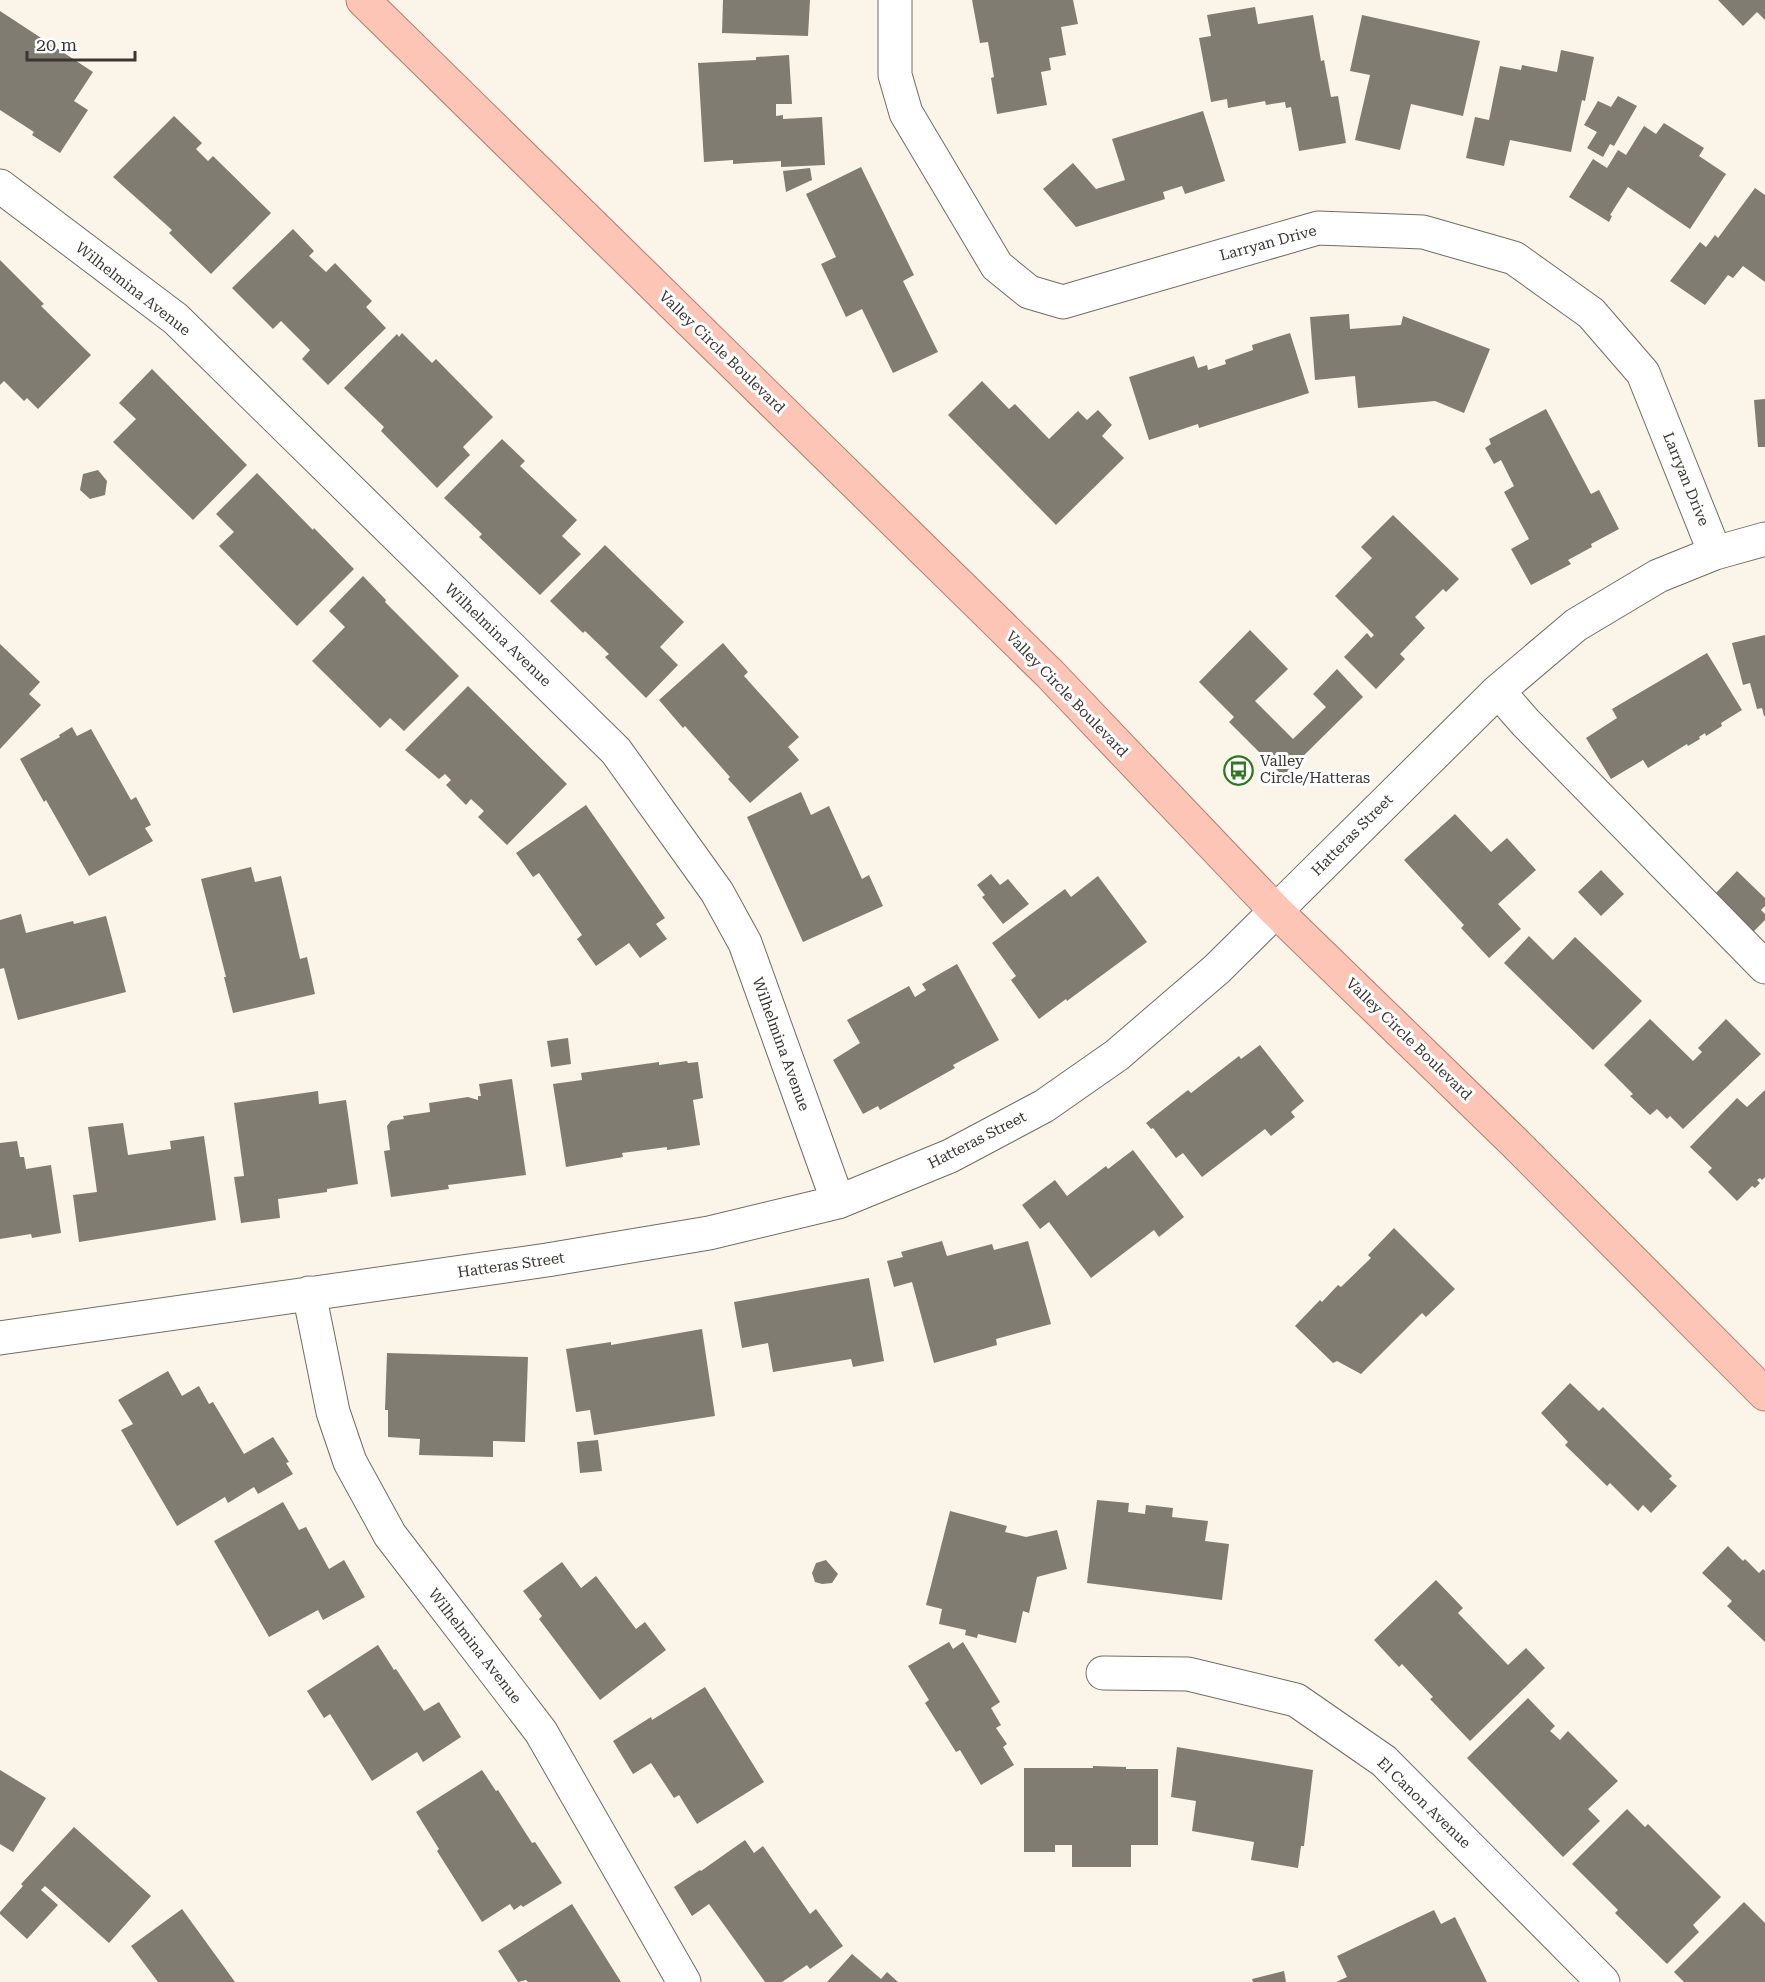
<svg xmlns="http://www.w3.org/2000/svg" width="1765" height="1982" font-family="'Roboto Serif',serif">
	<rect width="100%" height="100%" fill="#faf4e9"/>
	<path fill="#817c72" d="M723 0H810L808 36 722 33Z
		M972 0H1073L1078 24 1061 27 1066 55 1049 58 1051 70 1041 72 1047 105 997 114 991 78 994 77 988 42 980 43Z
		M1718 0H1765V20L1757 12 1743 26Z
		M1255 7 1258 24 1313 15 1321 61 1324 60 1331 97 1338 96 1346 143 1299 151 1291 107 1286 108 1285 102 1266 105 1265 101 1228 108 1227 99 1211 102 1199 38 1211 36 1207 15Z
		M0 11 93 72 74 101 88 110 60 153 32 135 34 132 0 110Z
		M1362 15 1480 41 1463 116 1411 104 1400 150 1355 140 1370 75 1350 71Z
		M1561 50 1594 57 1585 101 1582 100 1571 152 1510 140 1504 166 1466 158 1475 117 1489 120 1500 66 1521 70 1522 65 1557 72Z
		M789 55 792 104H776V116L783 115V119L822 117 825 165 781 167V161L733 164V160L704 162 698 63 756 60V57Z
		M1618 96 1637 106 1614 146 1610 144 1603 157 1587 148 1597 132 1584 125 1598 101 1611 107Z
		M1203 111 1225 181 1185 194 1182 186 1163 192 1165 199 1076 227 1043 189 1073 163 1096 189 1125 180 1112 139Z
		M174 116 202 143 196 149 208 161 213 156 271 213 211 274 169 233 172 230 113 177Z
		M1664 123 1704 148 1699 156 1726 174 1690 229 1628 187 1610 215 1612 216 1609 222 1569 197 1593 159 1607 168 1618 150 1626 155 1644 126 1656 134Z
		M861 167 914 275 903 281 938 352 893 373 862 309 846 317 821 264 836 257 806 194Z
		M810 168 812 180 786 192 783 171Z
		M1755 188 1765 195V282L1743 266 1733 278 1728 275 1705 305 1670 281 1700 242 1706 247 1715 235 1718 238Z
		M293 229 314 251 309 256 326 272 335 263 372 301 366 307 386 328 328 385 302 359 310 350 281 321 273 329 232 288Z
		M0 260 44 304 41 306 91 355 38 409 27 398 24 401 4 381 0 385Z
		M1349 314 1350 329 1401 325 1403 316 1490 349 1464 413 1435 401 1358 408 1355 376 1315 380 1310 317Z
		M402 333 432 363 436 359 493 417 463 447 470 455 437 488 381 431 384 427 344 388 397 334 399 337Z
		M1290 333 1309 393 1199 428 1198 424 1149 440 1129 377 1194 356 1198 368 1207 365 1208 370 1226 364 1225 360 1253 350 1252 345Z
		M152 369 247 465 193 520 113 442 136 419 119 403Z
		M982 381 1009 409 1015 404 1049 439 1078 411 1087 420 1098 410 1112 425 1102 436 1124 458 1056 525 948 415Z
		M1765 399V447H1758L1754 400Z
		M1546 409 1591 494 1599 490 1619 529 1591 544 1592 547 1568 560 1571 564 1531 585 1511 549 1529 539 1504 492 1514 486 1501 460 1494 464 1485 448 1491 444 1489 439Z
		M502 439 525 461 520 466 577 520 562 536 581 554 540 595 479 537 482 534 444 498Z
		M98 470 107 481 105 495 90 499 80 490 83 474Z
		M257 473 313 530 314 528 354 569 297 626 219 546 234 532 216 514Z
		M1393 515 1459 579 1446 592 1443 589 1415 617 1425 628 1400 654 1405 659 1376 689 1344 657 1367 633 1371 638 1374 635 1335 596 1372 558 1361 547Z
		M605 545 684 622 660 647 678 665 646 698 605 657 609 654 585 631 583 633 550 601Z
		M363 576 386 600 385 602 459 676 404 731 390 718 380 728 312 661 345 627 329 611Z
		M1250 630 1288 669 1255 701 1293 739 1326 707 1313 694 1337 669 1363 697 1283 776 1229 722 1234 717 1199 682Z
		M1765 635V716H1764L1762 708 1757 709 1750 683 1743 685 1732 643Z
		M723 643 748 672 744 676 799 737 788 747 799 760 750 803 728 779 730 777 685 726 683 728 659 700Z
		M0 644 40 682 29 694 41 705 0 749Z
		M1707 653 1742 710 1721 723 1722 726 1706 736 1705 733 1699 737 1700 739 1688 746 1687 744 1648 768 1643 760 1611 779 1586 738 1617 718 1612 709Z
		M468 686 567 784 507 845 478 817 484 811 471 799 466 805 446 785 451 780 445 774 439 779 405 750Z
		M72 727 77 736 91 729 131 800 136 797 151 825 145 828 153 841 89 876 46 800 44 802 20 759 60 737 59 735Z
		M801 792 811 815 829 806 862 879 869 875 883 906 803 942 747 817Z
		M586 805 665 918 656 924 667 939 640 958 629 943 596 966 577 939 582 935 539 873 533 877 516 853Z
		M1455 814 1491 852 1507 838 1536 870 1498 904 1521 929 1489 958 1461 928 1464 925 1404 860Z
		M251 867 255 882 281 876 300 959 307 957 315 994 233 1013 224 977H226L201 879Z
		M1601 870 1624 894 1601 916 1578 892Z
		M1737 871 1765 898V906L1761 910 1765 914V920L1753 932 1715 894Z
		M991 874 1000 885 1008 879 1029 904 1003 924 982 897 985 895 977 885Z
		M1098 876 1147 942 1067 1001 1066 999 1039 1019 1011 980 1016 976 992 943 1065 889 1071 897Z
		M21 914 26 933 73 921 74 924 106 916 126 992 18 1020 4 968 0 969V920Z
		M1529 936 1553 960 1575 937 1642 1001 1593 1050 1504 963Z
		M957 964 999 1040 953 1065 955 1068 880 1110 878 1106 863 1114 833 1060 860 1043 847 1020 909 986 915 997 926 990 922 984Z
		M1650 1019 1693 1061 1702 1052 1698 1048 1726 1019 1761 1054 1683 1129 1670 1116 1667 1119 1657 1109 1650 1115 1630 1096 1633 1094 1604 1065Z
		M568 1038 571 1064 551 1067 547 1041Z
		M1260 1045 1304 1101 1291 1112 1295 1117 1271 1136 1265 1129 1202 1177 1183 1153 1176 1158 1153 1128 1151 1129 1146 1123 1188 1090 1191 1093 1239 1056 1241 1059Z
		M687 1061 688 1063 698 1062 703 1098 693 1100 700 1145 667 1150V1147L622 1153 623 1157 566 1167 553 1084 582 1080 581 1073 659 1062V1065Z
		M512 1079 526 1175 448 1185 449 1189 391 1197 384 1151 390 1150 387 1126 391 1121 404 1119 403 1116 430 1112 429 1103 468 1097 478 1100V1096H481L479 1084Z
		M1765 1090V1177L1762 1180 1760 1178 1757 1180 1760 1183 1755 1188 1752 1186 1737 1201 1708 1172 1712 1168 1690 1147 1737 1098 1747 1107Z
		M318 1091 319 1104 346 1100 358 1184 327 1189V1192L278 1199 280 1218 241 1223 234 1177 244 1176 234 1103Z
		M123 1123 128 1155 171 1149 170 1141 204 1136 216 1220 79 1242 73 1195 97 1192 88 1127Z
		M17 1141 20 1157H24L26 1169 51 1165 61 1233 32 1238 31 1234 0 1239V1143Z
		M1133 1150 1184 1217 1159 1237 1154 1230 1091 1278 1049 1222 1040 1229 1022 1205 1055 1180 1067 1196 1106 1166 1108 1169Z
		M1394 1228 1455 1289 1426 1317 1422 1313 1361 1374 1337 1361 1333 1363 1295 1326 1320 1300 1322 1302 1338 1285 1341 1287 1371 1258 1368 1255Z
		M942 1241 947 1256 992 1244 994 1250 1028 1241 1051 1324 996 1339 997 1345 934 1363 912 1282 894 1287 887 1261 903 1257 901 1252Z
		M869 1278 884 1361 853 1367 851 1359 773 1372 768 1343 742 1348 734 1302Z
		M702 1329 715 1416 594 1435 590 1410 576 1412 566 1349 611 1342V1345Z
		M387 1353 528 1357 525 1442 493 1441V1457L419 1455 420 1439 388 1437V1410H385Z
		M168 1371 182 1396 199 1386 209 1404 213 1402 244 1454 273 1437 289 1462 286 1463 293 1474 258 1494 254 1487 228 1503 225 1497 177 1526 121 1430 133 1424 118 1400Z
		M1570 1383 1599 1411 1603 1407 1672 1476 1669 1479 1677 1486 1651 1513 1643 1505 1638 1511 1610 1483 1607 1486 1565 1445 1568 1442 1541 1413Z
		M598 1440 602 1471 580 1473 577 1442Z
		M1097 1500 1129 1503 1128 1512 1145 1514 1146 1505 1173 1508 1172 1517 1208 1521 1205 1541 1229 1544 1222 1600 1087 1583Z
		M283 1502 299 1530 306 1527 329 1569 344 1560 365 1597 323 1620 318 1610 269 1637 214 1541Z
		M950 1511 1007 1526 1005 1532 1026 1537 1057 1530 1067 1569 1037 1577 1029 1613 1023 1611 1016 1643 978 1634 977 1638 965 1635 966 1630 939 1624 942 1609 926 1605Z
		M1728 1546 1743 1561 1745 1559 1759 1573 1763 1569 1765 1571V1642L1727 1606 1732 1601 1702 1573Z
		M826 1560 838 1574 832 1583 822 1584 815 1582 812 1573 816 1563Z
		M562 1562 581 1588 596 1576 636 1629 645 1622 666 1650 600 1700 539 1619 542 1616 523 1591Z
		M1436 1580 1463 1608 1458 1613 1508 1665 1526 1648 1545 1668 1470 1741 1430 1699 1433 1697 1402 1664 1399 1667 1374 1640Z
		M949 1642 953 1649 963 1642 1000 1702 991 1708 1001 1725 996 1728 1007 1744 1003 1747 1014 1765 981 1785 960 1750 956 1752 925 1703 929 1700 908 1666Z
		M378 1645 394 1670 396 1669 424 1711 439 1702 461 1737 423 1762 417 1752 372 1781 330 1714 324 1718 307 1691Z
		M705 1687 764 1782 697 1824 679 1795 674 1798 651 1763 633 1774 613 1741 651 1717 652 1720Z
		M1528 1698 1555 1726 1550 1731 1560 1740 1568 1731 1618 1781 1588 1809 1600 1821 1563 1857 1467 1758Z
		M1177 1747 1313 1770 1304 1846H1301L1298 1868 1251 1860 1254 1842 1192 1831 1196 1801 1171 1797Z
		M1093 1766 1126 1767V1769H1158V1845H1131V1867H1072V1845H1055V1852H1024V1768H1093Z
		M0 1770 46 1798 13 1852 0 1844Z
		M482 1770 496 1791 498 1790 532 1843 535 1842 562 1883 523 1907 521 1905 514 1910 510 1904 482 1922 437 1851 439 1849 416 1812Z
		M1627 1809 1645 1827 1648 1824 1721 1897 1693 1925 1699 1932 1667 1964 1615 1913 1618 1910 1572 1864Z
		M74 1827 151 1896 109 1943 45 1886 41 1890 58 1905 27 1939 0 1914V1912L23 1886 21 1884Z
		M745 1840 754 1853 763 1846 810 1914 816 1909 843 1946 810 1969 807 1965 782 1982H765L709 1904 692 1916 674 1887 700 1870 701 1871Z
		M1744 1902 1765 1923V1982H1684L1674 1972Z
		M572 1904 621 1982H528L526 1980 518 1982 498 1951Z
		M182 1909 235 1982H158L131 1946Z
		M1434 1910 1441 1924 1455 1917 1487 1982H1336L1347 1977 1337 1956Z
		M852 1954 881 1979 887 1972 898 1982H827Z
		M1284 1971 1286 1982H1253L1252 1979Z"/>
	<g fill="none" stroke-linecap="round" stroke-linejoin="round">
		<defs>
			<path id="minor" d="M895 0V75L906 113 997 266 1029 292 1063 302 1318 228 1423 232 1514 258 1591 313 1643 373 1715 553
				M0 186 176 319 616 751 717 892 745 943 838 1202
				M1498 691 1525 722 1765 967
				M309 1293 333 1412 350 1462 390 1535 541 1732 684 1982
				M0 1338 547 1260 709 1233 838 1202 950 1156 1044 1106 1117 1055 1217 969 1498 691 1576 625 1658 576 1715 553 1765 539
				M1103 1673 1188 1674 1296 1700 1384 1761 1603 1982"/>
			<path id="major" d="M363 0 1050 674 1275 910 1516 1144 1765 1394"/>
		</defs>
		<use href="#minor" stroke="#726d63" stroke-width="35"/>
		<use href="#major" stroke="#b77b68" stroke-width="35"/>
		<use href="#minor" stroke="#fff" stroke-width="33"/>
		<use href="#major" stroke="#fdc5b5" stroke-width="33"/>
	</g>
	<defs>
		<symbol id="bus-ring" viewBox="-11 -11 22 22"><circle r="9.5" fill="#fff" stroke="#2d771d" stroke-width="1.5"/><path d="M-5-6H5V4H4V6H2V4H-2V6H-4V4H-5ZM-3.5-4V0h7V-4ZM-3.5 1.2v1.5H-2V1.2ZM2 1.2v1.5H3.5V1.2Z" fill="#2d771d"/></symbol>
	</defs>
	<g fill-rule="evenodd">
		<use href="#bus-ring" x="1222" y="754" width="33" height="33"/>
	</g>
	<g text-anchor="middle" stroke-width="6" stroke-linejoin="round" paint-order="stroke">
		<g font-size="15" fill="#3a3733" stroke="#fff">
			<text transform="translate(1268 243) rotate(-15)" y="5">Larryan Drive</text>
			<text transform="translate(133 289) rotate(38)" y="5">Wilhelmina Avenue</text>
			<text transform="translate(722 352) rotate(44)" y="5">Valley Circle Boulevard</text>
			<text transform="translate(1686 479) rotate(68)" y="5">Larryan Drive</text>
			<text transform="translate(498 635) rotate(44)" y="5">Wilhelmina Avenue</text>
			<text transform="translate(1067 694) rotate(46)" y="5">Valley Circle Boulevard</text>
			<text transform="translate(1352 835) rotate(-45)" y="5">Hatteras Street</text>
			<text transform="translate(1409 1039) rotate(44)" y="5">Valley Circle Boulevard</text>
			<text transform="translate(781 1044) rotate(70)" y="5">Wilhelmina Avenue</text>
			<text transform="translate(977 1140) rotate(-27)" y="5">Hatteras Street</text>
			<text transform="translate(511 1265) rotate(-8)" y="5">Hatteras Street</text>
			<text transform="translate(475 1646) rotate(52)" y="5">Wilhelmina Avenue</text>
			<text transform="translate(1424 1803) rotate(44)" y="5">El Canon Avenue</text>
		</g>
		<g font-size="15" fill="#3a3733" stroke="#fff" text-anchor="start">
			<text x="1260" y="766">Valley<tspan x="1260" dy="17">Circle/Hatteras</tspan></text>
		</g>
	</g>
	<path d="M27 51v9h108v-9" fill="none" stroke="#3a3733" stroke-width="3"/>
	<text x="36" y="51" font-size="18" fill="#3a3733" stroke="#ffffff" stroke-width="4.5" paint-order="stroke">20 m</text>
</svg>
